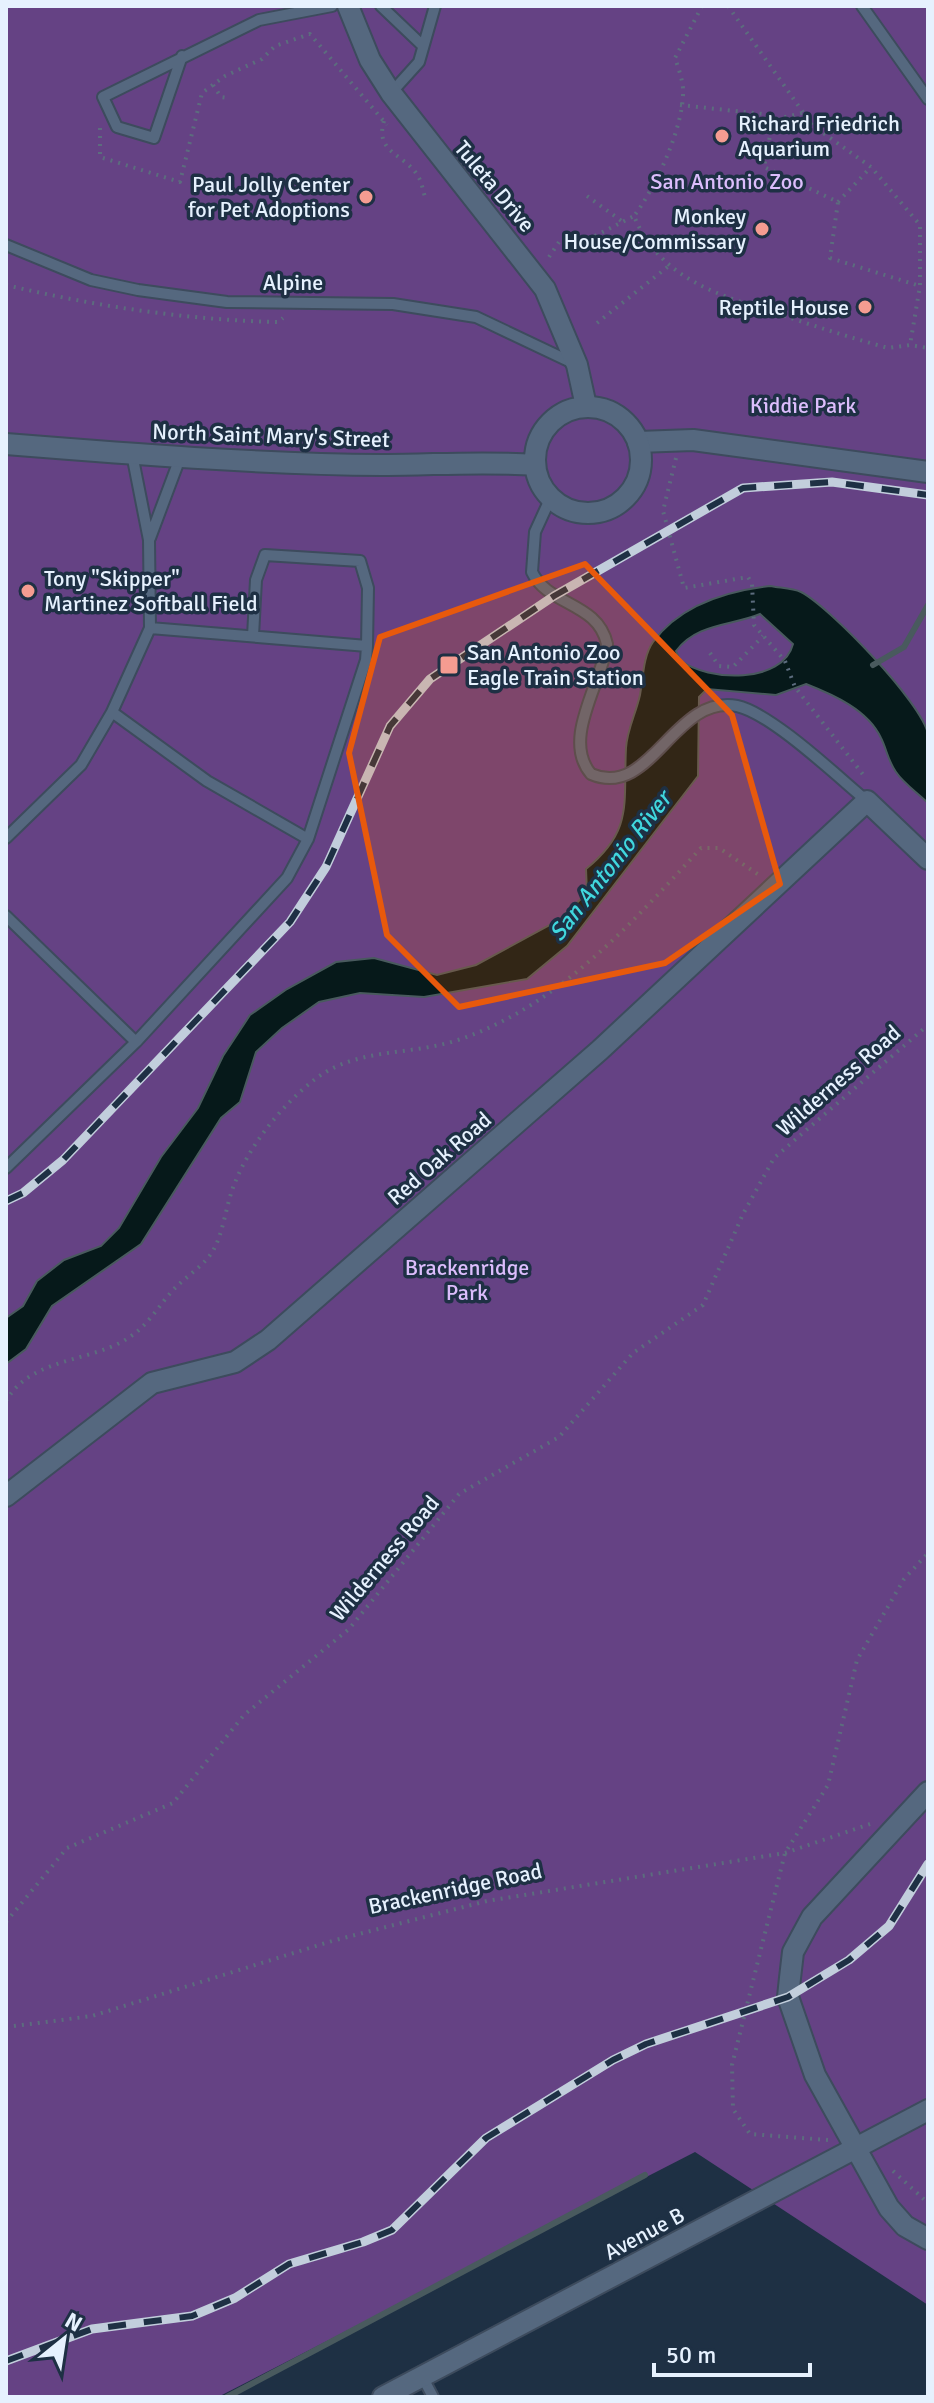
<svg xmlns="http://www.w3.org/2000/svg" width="934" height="2403" font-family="Signika,sans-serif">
	<rect width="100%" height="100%" fill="#1e3044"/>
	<path fill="#654284" d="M6 6H928V2305L695 2152 218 2397H6Z"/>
	<path fill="#06191a" stroke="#495a5e" stroke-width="2" fill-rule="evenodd" d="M770 586C780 588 792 588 801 592 830 607 922 703 928 734 932 755 928 782 928 803 918 793 904 784 896 772 888 761 887 750 881 738 868 710 834 695 806 684L776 695 707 689 699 697 698 776 567 946 527 979 424 997 360 993 319 1002 282 1028 256 1052 240 1102 221 1118 141 1244 52 1306 26 1349 6 1364V1318L23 1306 37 1281 64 1260 101 1246 119 1228 161 1157 198 1108 223 1056 250 1015 287 989 336 962 374 958 437 975 476 965 559 920 587 893 586 869C634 830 623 803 626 748 627 730 636 713 640 695 643 679 643 656 653 642 680 605 727 591 770 586ZM760 614 793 644C783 684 708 682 680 660L676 651C697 623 731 626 760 614Z"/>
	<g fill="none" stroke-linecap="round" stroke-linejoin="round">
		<path stroke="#495a5e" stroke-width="6" d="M873 665 904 647 928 605
			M227 2397 645 2175"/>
		<defs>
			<path id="lane" d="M381 6 423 46
				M862 6 928 99
				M182 56 154 138 117 127 103 97 259 20 332 6
				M391 93 419 62 435 6
				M6 245 91 280 138 290 227 302 393 304 476 317 575 364
				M132 454 149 540 150 628 112 712 207 781 308 839 366 660 367 646 150 628
				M551 497 535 532 532 572C548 606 598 602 607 644 602 683 561 739 591 774 651 800 674 694 737 706 771 713 838 777 867 801
				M150 538 180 458
				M253 636 256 580 265 555 360 561 368 588 367 646
				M6 838 81 765 112 712
				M6 916 136 1042 287 878 308 839
				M6 1168 136 1042
				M422 2376 433 2397"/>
			<path id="street" d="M638 442 693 440 928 472
				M6 1496 152 1383 235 1362 268 1340 600 1050 867 801 928 859
				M928 1792 812 1917 793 1952 790 1978 788 1997 815 2075 889 2208 905 2226 928 2239
				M383 2397 928 2110"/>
			<path id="secondary" d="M348 6 370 60 391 93 545 289 577 365 586 406
				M535 460a53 53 0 1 1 106 0a53 53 0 1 1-106 0Z
				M6 444C131 454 257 464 383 465 434 465 484 461 535 465"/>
		</defs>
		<use href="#lane" stroke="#3d4b5d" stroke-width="14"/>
		<use href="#street" stroke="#3d4b5d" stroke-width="24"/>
		<use href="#secondary" stroke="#3d4b5d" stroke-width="24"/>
		<path stroke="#5c6c7e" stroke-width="4" stroke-dasharray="2 6" stroke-linecap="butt" d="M702 6 675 58C678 67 682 78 683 88 685 125 656 187 634 216 661 281 722 296 782 315 817 327 852 338 888 348L910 345 928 348
			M728 6 812 125 871 167 920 225V286L910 345
			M213 85 221 97 228 98
			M680 105 763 114 773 120
			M802 113 773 120 764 167 838 202 830 258 920 286
			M384 121C374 154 407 154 419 178 422 183 423 191 425 197
			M100 128V157L180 182 202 93 225 76 262 59 275 46 310 34 387 125
			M587 196 623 222
			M838 202 871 167
			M549 257 561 239 591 238 634 216
			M6 285C94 306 187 320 278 322L283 318
			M597 323 670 265
			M676 458 663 511 684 588 748 577 752 584 754 625 785 661 795 687 865 777
			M710 653 719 666 733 667 763 636
			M6 1401C34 1352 103 1365 141 1328 154 1316 163 1300 176 1287 188 1275 206 1264 214 1249 224 1230 226 1205 234 1185 249 1146 281 1106 314 1080 356 1047 410 1056 458 1040 559 1006 631 924 701 848H719L759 875
			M6 1922 67 1848 173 1803 244 1715 349 1629 459 1494 559 1437 633 1353 703 1305 743 1214 774 1158 928 1025
			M6 2027 92 2016 332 1941 487 1901 785 1853 870 1824
			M828 2140 750 2134 733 2109 732 2065 785 1853 828 1785 857 1660 904 1579 928 1553
			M893 2171 928 2203"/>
		<use href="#lane" stroke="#55687f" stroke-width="10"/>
		<use href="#street" stroke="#55687f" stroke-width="20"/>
		<use href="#secondary" stroke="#55687f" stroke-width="20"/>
		<defs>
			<path id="rail" d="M6 1201 23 1193 63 1160 290 922 326 867 390 726 430 679 554 596 743 488 832 482 928 495
				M6 2361 92 2329 192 2316 235 2298 289 2264 363 2242 392 2230 486 2138 613 2060 646 2044 788 1997 849 1960 889 1926 928 1864"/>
		</defs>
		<use href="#rail" stroke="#c2cedc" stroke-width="9"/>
		<use href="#rail" stroke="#1e3044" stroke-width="6" stroke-dasharray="18" stroke-linecap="butt"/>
	</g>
	<path fill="#e8590c" fill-opacity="0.2" stroke="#e8590c" stroke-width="6" stroke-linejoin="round" d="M585 564 732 715 780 884 665 963 459 1007 387 935 349 753 380 637Z"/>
	<g fill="#f59c91" stroke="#1e3044" stroke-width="3">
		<circle cx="722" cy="136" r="8"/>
		<circle cx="366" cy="197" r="8"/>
		<circle cx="762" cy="229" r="8"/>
		<circle cx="865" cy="307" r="8"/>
		<circle cx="28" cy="591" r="8"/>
		<rect x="439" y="655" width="20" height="20" rx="4"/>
	</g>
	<g text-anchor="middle" stroke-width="7" stroke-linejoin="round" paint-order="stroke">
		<g font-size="22" fill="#e6f1fe" stroke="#1e3044" text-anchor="start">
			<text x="738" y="131">Richard Friedrich<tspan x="738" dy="25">Aquarium</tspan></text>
			<text x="350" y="192" text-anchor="end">Paul Jolly Center<tspan x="350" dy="25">for Pet Adoptions</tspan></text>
			<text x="746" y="224" text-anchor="end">Monkey<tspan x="746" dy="25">House/Commissary</tspan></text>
			<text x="849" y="315" text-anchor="end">Reptile House</text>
			<text x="44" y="586">Tony "Skipper"<tspan x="44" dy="25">Martinez Softball Field</tspan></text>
			<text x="467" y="660">San Antonio Zoo<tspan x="467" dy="25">Eagle Train Station</tspan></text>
		</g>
		<g font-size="22" fill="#dcbdfc" stroke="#1e3044">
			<text x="727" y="189">San Antonio Zoo</text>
			<text x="803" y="413">Kiddie Park</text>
			<text x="467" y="1275">Brackenridge<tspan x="467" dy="25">Park</tspan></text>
		</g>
		<g font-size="22" fill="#e6f1fe" stroke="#1e3044">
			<text transform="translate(495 186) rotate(50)" y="8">Tuleta Drive</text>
			<text x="293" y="290">Alpine</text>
			<text transform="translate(271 435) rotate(2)" y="8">North Saint Mary's Street</text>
			<text transform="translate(838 1080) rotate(-41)" y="8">Wilderness Road</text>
			<text transform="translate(439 1158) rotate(-41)" y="8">Red Oak Road</text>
			<text transform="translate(384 1558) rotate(-50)" y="8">Wilderness Road</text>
			<text transform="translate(455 1888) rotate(-12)" y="8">Brackenridge Road</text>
			<text transform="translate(644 2233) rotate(-28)" y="8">Avenue B</text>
		</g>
		<g font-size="24" font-style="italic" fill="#40d7de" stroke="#1e3044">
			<text transform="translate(610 866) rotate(-52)" y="8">San Antonio River</text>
		</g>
	</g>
	<rect width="934" height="2403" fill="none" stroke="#e6f1fe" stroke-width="16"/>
	<g transform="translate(64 2339) rotate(30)" stroke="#1e3044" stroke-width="6" paint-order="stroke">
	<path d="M0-6L14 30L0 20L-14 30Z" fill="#e6f1fe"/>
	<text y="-12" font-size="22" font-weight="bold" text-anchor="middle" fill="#e6f1fe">N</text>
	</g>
	<path d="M654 2363v12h156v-12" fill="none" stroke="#e6f1fe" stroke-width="4"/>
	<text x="666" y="2363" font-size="24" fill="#e6f1fe" stroke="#1e3044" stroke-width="6" paint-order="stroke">50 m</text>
</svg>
